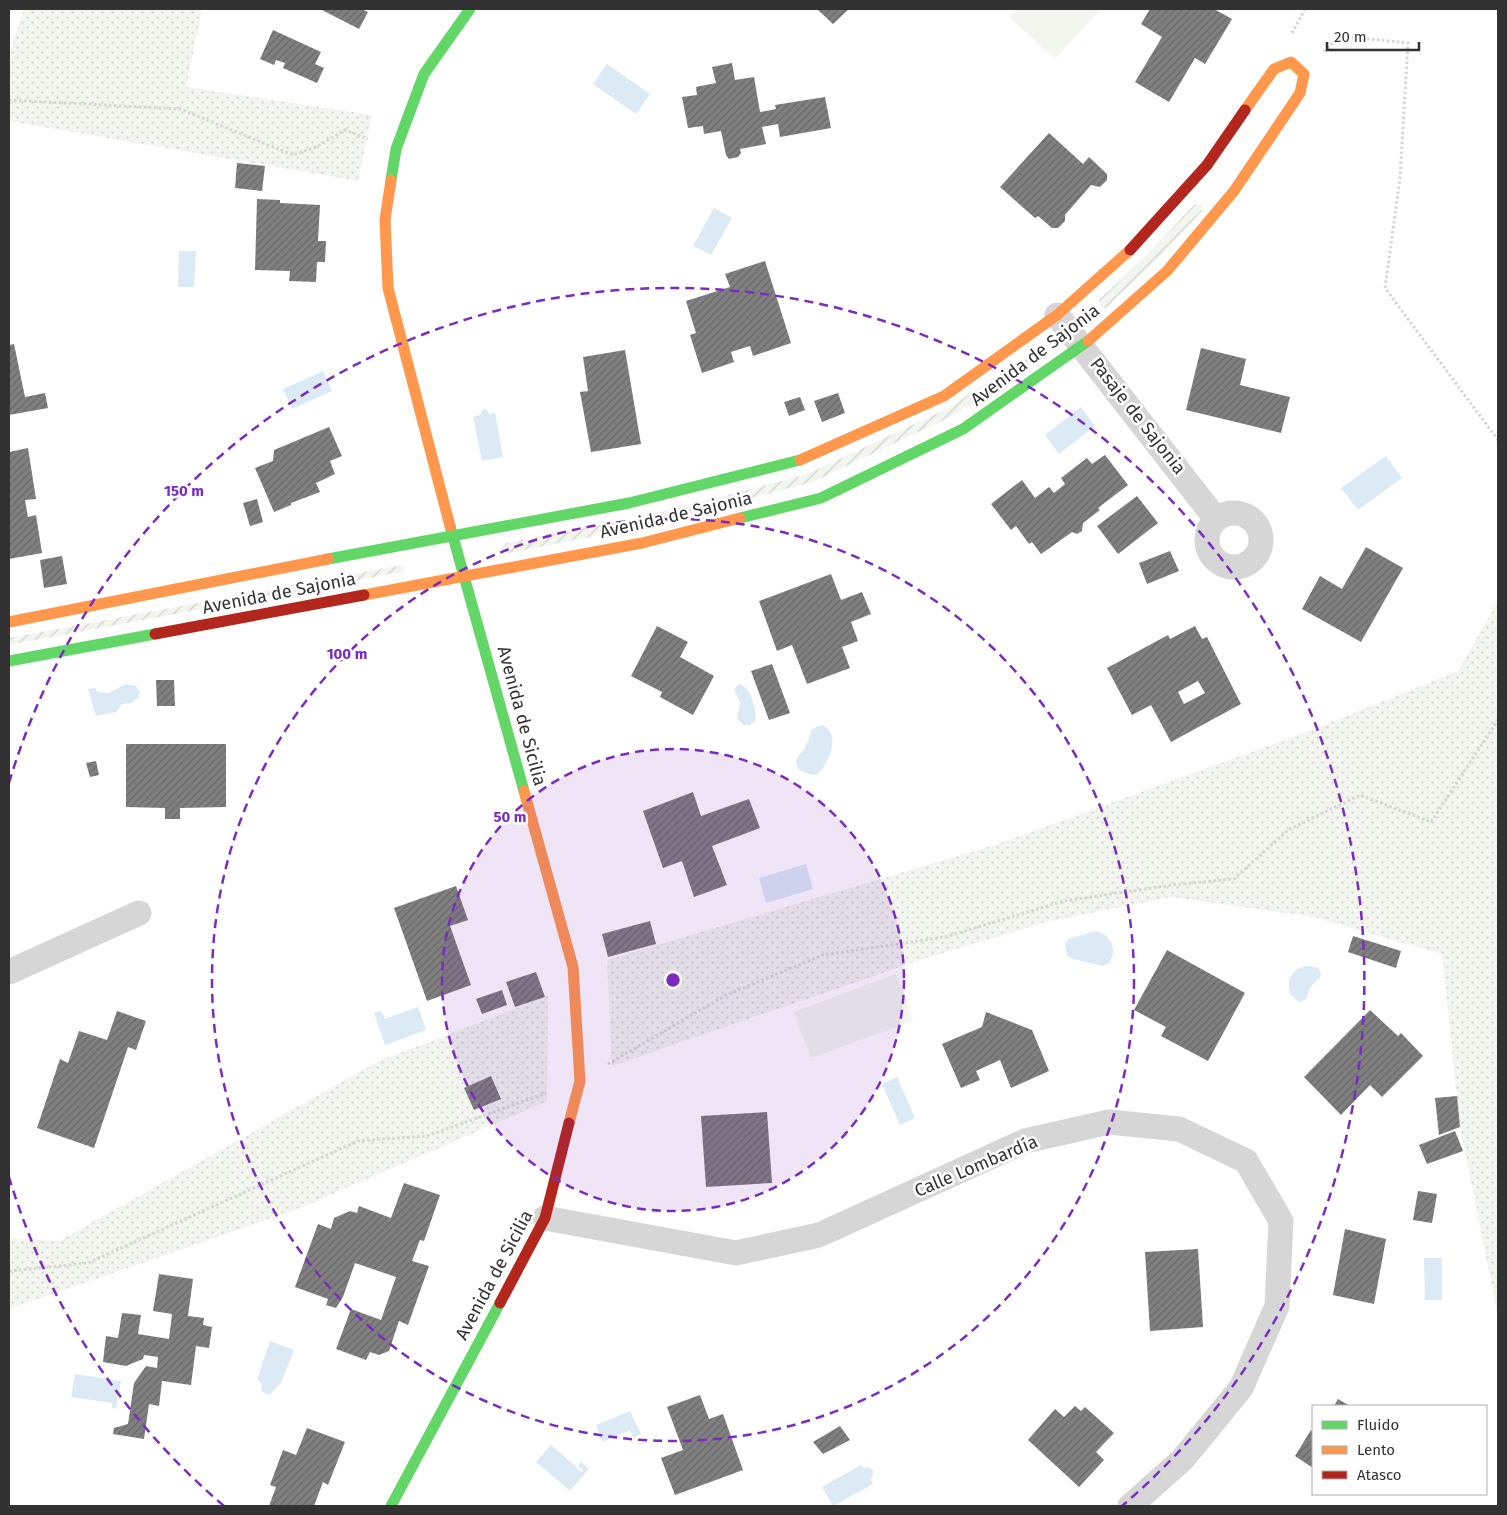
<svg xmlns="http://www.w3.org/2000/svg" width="1507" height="1515" font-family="'Fira Sans',sans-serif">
	<defs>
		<pattern id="grass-dots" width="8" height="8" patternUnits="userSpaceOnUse" patternTransform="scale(1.25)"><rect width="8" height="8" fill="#f2f6ee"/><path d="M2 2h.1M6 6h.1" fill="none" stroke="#d0d3cd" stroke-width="1.8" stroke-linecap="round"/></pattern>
		<pattern id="garden-furrows" width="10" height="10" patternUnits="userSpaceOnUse" patternTransform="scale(1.25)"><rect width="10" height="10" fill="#f2f6ee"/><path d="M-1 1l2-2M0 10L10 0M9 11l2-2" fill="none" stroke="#d0d3cd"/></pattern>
		<pattern id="building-hatch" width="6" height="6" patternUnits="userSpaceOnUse" patternTransform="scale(1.25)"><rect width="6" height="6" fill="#808080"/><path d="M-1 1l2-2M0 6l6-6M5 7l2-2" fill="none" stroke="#696969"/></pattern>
	</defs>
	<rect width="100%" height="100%" fill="#fff"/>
	<path fill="url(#grass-dots)" d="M24 9H202L186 87 372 115 358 181 9 121V55Z
		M1498 601V1316L1460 1127 1442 954 1314 917 1171 897 1046 922 923 959 612 1066 607 960 998 844 1312 730 1458 671Z
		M548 996 547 1101 298 1209 9 1309V1238L59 1241 379 1061Z"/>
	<path fill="url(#garden-furrows)" d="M1202 204V211L1156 260 1106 308 1099 307V300L1147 255 1194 205Z
		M1038 350 1045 351 1044 357 954 415 813 482 641 527 509 553 502 550 506 543 638 518 808 474 948 408Z
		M401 565 405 568 402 572 9 645V638Z"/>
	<path fill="#f2f6ee" d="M1017 9H1101L1055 59 1009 17Z
		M896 974 913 1021 811 1058 794 1012Z"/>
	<path fill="#dbeaf4" d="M607 64 650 94 636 114 593 84Z
		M714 208 732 218 711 255 693 246Z
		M179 251H196L194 287H178Z
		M323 371 332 391 292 409 283 389Z
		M1081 407 1095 426 1059 454 1045 435Z
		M483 409 487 410 489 414 495 413 503 457 482 461 473 417 480 415Z
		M1386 456 1402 478 1358 510 1341 488Z
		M126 684 136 686 140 692C137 701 132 704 122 704L116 712 96 716 88 689 95 688 98 692 108 693Z
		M739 684C752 687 755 708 756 719L750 725H743L737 718 740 703 734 689Z
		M822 725C842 734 829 762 818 774L812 775 799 770C792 759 799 757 804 749 808 743 810 735 812 729Z
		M806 864 813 889 766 903 759 878Z
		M1096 931C1111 934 1118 950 1109 963L1102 966C1094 964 1071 959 1067 956L1065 945 1068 939Z
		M1308 966 1319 968 1321 976 1310 987 1306 999 1299 1002 1291 995C1285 979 1292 968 1308 966Z
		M418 1007 426 1030 385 1045 374 1013 381 1011 385 1019Z
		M897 1077 915 1118 900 1125 882 1084Z
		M1424 1258H1442V1300H1425Z
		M270 1341 294 1350 281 1383 269 1395 261 1391 262 1384 257 1379Z
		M75 1374 121 1381 116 1409 112 1408V1403L71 1397Z
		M630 1411 641 1434 633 1438 630 1430 603 1442 596 1425Z
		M551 1445 582 1472 583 1470 578 1466 581 1462 589 1469 570 1491 536 1462Z
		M861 1465 864 1468 868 1467 873 1470V1475L870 1479 873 1484 833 1506 822 1487Z"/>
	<path fill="url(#building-hatch)" fill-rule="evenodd" d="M320 9H361L368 12 359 29Z
		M817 9H849L833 24Z
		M1150 9H1214L1232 19 1205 64 1195 58 1169 102 1135 82 1162 37 1141 24Z
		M273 30 321 52 315 64 324 68 317 83 283 68 285 63 276 60 274 65 260 59Z
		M732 63 735 80 754 77 760 112 776 109 775 105 825 97 831 128 780 137 778 124 762 127 766 144 740 149 741 153 738 157 729 159 726 155 721 131 704 134 703 126 688 128 682 97 697 95 696 87 716 83 712 67Z
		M1049 133 1083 164 1089 157 1107 174V180L1100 187 1091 185 1065 215V221L1058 228H1052L1038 216 1035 218 1000 187Z
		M237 163 265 166 262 191 235 188Z
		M257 199 280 200V203L320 205 318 241H326L325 262H317L316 282 289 281 290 271 255 270Z
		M765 261 791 343 753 356 750 346 731 352 734 362 702 373 690 335 696 333 686 301 730 287 725 274Z
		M14 344 25 397 45 393 48 408 9 415V345Z
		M1201 348 1246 359 1240 385 1290 397 1281 433 1186 410Z
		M625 350 641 444 591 452 580 392 588 391 583 357Z
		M838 393 845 413 822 422 814 401Z
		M800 397 805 410 789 416 784 402Z
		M329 427 342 456 330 461 335 474 316 483 320 492 291 503V505L274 512 255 468 273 461 274 450Z
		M28 448 36 499 25 500 28 517 36 515 42 553 9 559V452Z
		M1105 455 1128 485 1098 508 1100 510 1083 523 1082 531 1077 534 1072 532 1044 552 1041 554 1032 542 1029 544 1016 526 1011 530 991 504 1022 480 1035 498 1049 487 1054 493 1065 484 1061 478 1087 458 1092 464Z
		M1137 496 1158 523 1118 554 1097 526Z
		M257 499 263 522 250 526 243 503Z
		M1366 547 1403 568 1361 642 1302 609 1320 576 1342 589Z
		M1170 551 1179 571 1147 584 1139 563Z
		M62 556 67 584 44 588 40 560Z
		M831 574 841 600 862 592 871 614 851 622 858 641 842 647 850 668 807 684 792 645 777 651 759 601Z
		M657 626 688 642 680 657 714 676 693 715 660 697 662 692 631 676Z
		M1195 626 1202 639 1207 637 1241 704 1171 742 1151 705 1132 715 1107 668 1168 635 1170 639ZM1198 681 1205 693 1184 704 1178 692Z
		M772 664 790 713 769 720 751 671Z
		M156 680H174L175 706H157Z
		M126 744H226V807L180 808V819H165V808L126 807Z
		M96 761 99 775 90 777 86 763Z
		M693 792 701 816 749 799 760 828 712 846 727 885 694 897 682 861 663 868 643 811Z
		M456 886 468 920 450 926 471 985 427 1001 394 908Z
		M650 921 656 944 608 957 602 934Z
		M1353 936 1401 951 1396 968 1348 952Z
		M1167 950 1245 993 1208 1061 1161 1036 1166 1027 1134 1010Z
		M536 972 545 997 515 1007 506 982Z
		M502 990 507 1005 482 1014 476 999Z
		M1370 1010 1398 1036 1401 1033 1423 1056 1382 1097 1370 1085 1341 1115 1304 1077Z
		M117 1011 146 1021 136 1050 128 1047 94 1148 37 1128 60 1059 68 1063 79 1031 107 1040Z
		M986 1012 1032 1030 1049 1071 1011 1088 1000 1060 976 1071 980 1080 961 1088 942 1044 982 1027Z
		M491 1076 501 1099 474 1110 464 1088Z
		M1457 1096 1460 1127 1439 1135 1435 1098Z
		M767 1112 772 1183 706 1187 701 1116Z
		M1455 1131 1463 1151 1427 1164 1419 1145Z
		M404 1183 440 1195 424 1241 420 1240 412 1261 429 1266 408 1325 399 1321 389 1351 379 1355 370 1352 366 1360 336 1349 351 1309 381 1320 396 1277 355 1263 343 1297 336 1308 326 1305 328 1299 295 1287 318 1224 331 1229 334 1218 350 1211 357 1213 359 1206 391 1218Z
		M1418 1191 1437 1194 1432 1223 1413 1220Z
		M1345 1229 1386 1239 1374 1304 1333 1295Z
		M1198 1249 1203 1327 1150 1331 1145 1252Z
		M159 1274 193 1279 188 1316 204 1318 203 1325 212 1327 209 1348 196 1346 191 1385 162 1381 159 1406 149 1404 144 1439 113 1434 114 1428 128 1424 134 1383 146 1366 157 1368 158 1357 144 1355 143 1359 126 1366 103 1362 106 1336 118 1338 122 1313 141 1315 138 1334 169 1339 172 1314 153 1311Z
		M700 1395 709 1419 723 1414 743 1470 675 1495 661 1458 683 1450 667 1407Z
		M1338 1399 1350 1406H1334Z
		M1075 1406 1081 1411 1085 1407 1114 1433 1096 1452 1104 1460 1079 1487 1028 1440 1055 1409 1064 1417Z
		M840 1426 850 1440 823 1454 813 1442Z
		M307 1428 345 1442 328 1485 323 1482 314 1506H269L276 1487 270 1485 283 1450 296 1455Z
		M1311 1430 1313 1431V1468L1295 1456Z"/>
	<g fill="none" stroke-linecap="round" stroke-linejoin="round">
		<path stroke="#d6d6d6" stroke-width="3" stroke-dasharray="2.5 2.5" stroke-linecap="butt" d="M1292 33 1305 9
			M1324 52 1339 36 1408 43 1400 178 1385 288 1498 440
			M9 100 180 109 293 155 316 147 345 130 368 139
			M608 1064 726 995 823 955 945 937 1064 901 1172 885 1234 879 1288 830 1360 795 1431 822 1498 720
			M9 1271 88 1263 358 1141 427 1136 546 1093"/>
		<path stroke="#d6d6d6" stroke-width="25" d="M1057 315 1216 519
			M1207 540a27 27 0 1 1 54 0a27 27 0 1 1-54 0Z
			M9 972 139 913
			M545 1218 736 1253 819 1235 1025 1141 1109 1122 1179 1129 1246 1161 1281 1221 1277 1306 1241 1388 1182 1460 1130 1506"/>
		<path stroke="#63d668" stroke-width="11" d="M391 180 396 149 424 74 470 9
			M740 518 821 498 963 429 1088 341
			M450 526 524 791
			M328 559 629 503 800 460
			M9 661 155 634
			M391 1506 500 1303"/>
		<path stroke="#ff974d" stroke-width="11" d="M391 180 385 220 388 288 450 526
			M1088 341 1167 271 1234 191 1300 93 1304 74 1291 62 1274 69 1245 110
			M800 460 944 396 1057 315 1130 250
			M364 595 642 543 740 518
			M9 622 328 559
			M524 791 573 967 580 1081 569 1123"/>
		<path stroke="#b3261e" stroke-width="11" d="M1130 250 1207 165 1245 110
			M155 634 364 595
			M500 1303 545 1218 569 1123"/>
	</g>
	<circle cx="673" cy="980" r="231" fill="#7b2cbf" fill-opacity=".12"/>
	<g fill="none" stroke="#7b2cbf" stroke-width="2.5" stroke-dasharray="9 6">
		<circle cx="673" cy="980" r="231"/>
		<circle cx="673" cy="980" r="461"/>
		<path d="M224 1506A692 692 0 0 1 9 1177M9 783A692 692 0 1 1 1122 1506"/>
	</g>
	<g text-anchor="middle" stroke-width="5" stroke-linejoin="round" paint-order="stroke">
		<g font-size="18" fill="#323232" stroke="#fff">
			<text transform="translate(1035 355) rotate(-37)" y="6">Avenida de Sajonia</text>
			<text transform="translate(1138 416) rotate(52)" y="6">Pasaje de Sajonia</text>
			<text transform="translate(676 515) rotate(-13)" y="6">Avenida de Sajonia</text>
			<text transform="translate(279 593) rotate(-11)" y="6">Avenida de Sajonia</text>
			<text transform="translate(522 716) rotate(75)" y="6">Avenida de Sicilia</text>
			<text transform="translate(976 1166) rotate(-23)" y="6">Calle Lombardía</text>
			<text transform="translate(494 1275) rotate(-62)" y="6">Avenida de Sicilia</text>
		</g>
	</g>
	<circle cx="673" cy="980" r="8" fill="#7b2cbf" stroke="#fff" stroke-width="2.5"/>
	<g font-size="15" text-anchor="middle" font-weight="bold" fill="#7b2cbf" stroke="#fff" stroke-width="5" stroke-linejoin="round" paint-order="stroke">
		<text x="184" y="496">150 m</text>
		<text x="347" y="659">100 m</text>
		<text x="510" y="822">50 m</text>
	</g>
	<rect width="1507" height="1515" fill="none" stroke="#323232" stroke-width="20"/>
	<rect x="1312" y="1405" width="175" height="90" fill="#ffffff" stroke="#adadad"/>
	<rect x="1322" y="1421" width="25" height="8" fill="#63d668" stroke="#adadad"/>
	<text x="1357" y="1430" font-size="15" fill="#323232">Fluido</text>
	<rect x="1322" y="1446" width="25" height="8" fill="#ff974d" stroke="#adadad"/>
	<text x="1357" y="1455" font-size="15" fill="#323232">Lento</text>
	<rect x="1322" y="1471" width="25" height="8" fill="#b3261e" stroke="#adadad"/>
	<text x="1357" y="1480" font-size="15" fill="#323232">Atasco</text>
	<path d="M1327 42v8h92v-8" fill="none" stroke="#323232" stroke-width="2.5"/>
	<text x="1334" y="42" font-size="15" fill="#323232" stroke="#ffffff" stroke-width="4" paint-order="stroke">20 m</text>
</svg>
